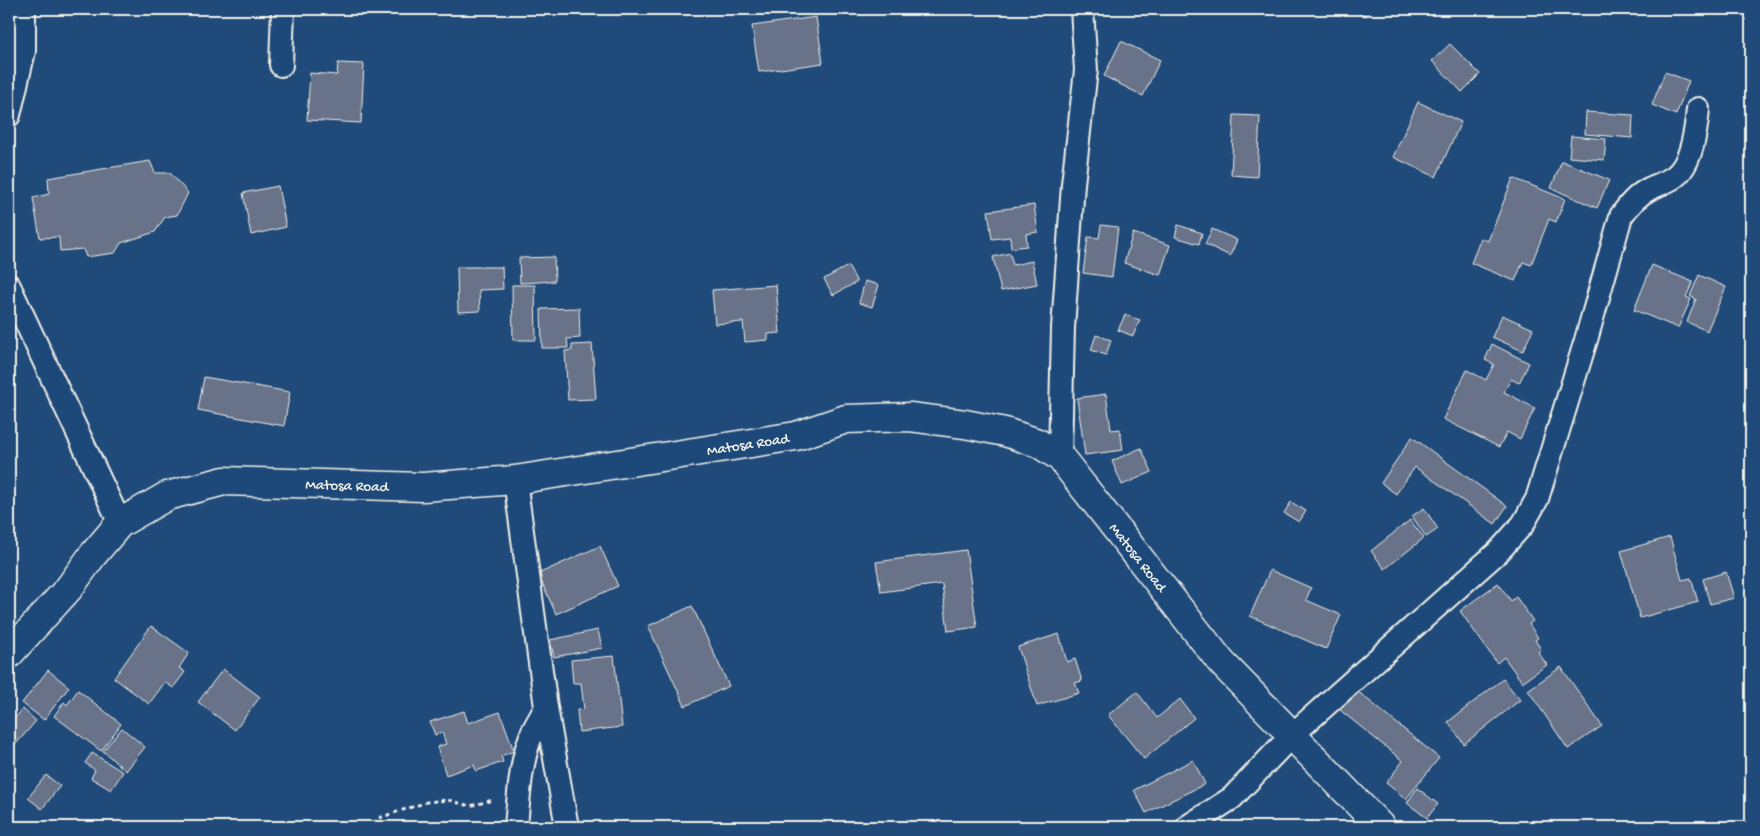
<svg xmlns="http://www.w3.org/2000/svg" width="1760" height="836" font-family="'Gochi Hand',sans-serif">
	<rect width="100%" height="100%" fill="#1f4a7a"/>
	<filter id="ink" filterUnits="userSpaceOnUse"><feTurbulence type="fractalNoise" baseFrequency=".02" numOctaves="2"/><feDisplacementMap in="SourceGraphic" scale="10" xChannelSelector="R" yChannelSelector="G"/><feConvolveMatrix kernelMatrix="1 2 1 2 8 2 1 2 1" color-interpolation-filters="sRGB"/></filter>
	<g filter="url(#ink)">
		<path fill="#687288" stroke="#f4f1e8" d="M1352 9H1370L1366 16Z
			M816 17 823 63 759 72 752 26Z
			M1121 41 1160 60 1143 96 1104 76Z
			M1450 44 1480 74 1462 92 1432 61Z
			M338 63 364 64 361 123 307 120 310 73 337 75Z
			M1665 72 1689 81 1676 115 1652 105Z
			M1418 102 1461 122 1436 177 1393 157Z
			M1586 112 1633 115 1632 138 1585 134Z
			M1234 115 1260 116 1257 177 1231 175Z
			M1571 136 1606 139 1604 160 1569 157Z
			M150 161 155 173H170L188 193 177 215 165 217 155 232 121 243 115 253 86 257 83 249 60 251 59 237 40 238 33 198 49 194 48 178Z
			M1562 161 1609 180 1597 208 1551 188Z
			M1513 178 1565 199 1556 222 1549 219 1531 265 1523 262 1515 281 1471 263 1481 238 1488 241Z
			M278 186 286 227 251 235 243 193Z
			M1034 205 1038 232 1026 234 1027 246 1011 248 1010 237 992 239 988 211Z
			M1101 225 1118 227 1112 277 1083 273 1088 237 1099 238Z
			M1178 225 1202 233 1199 244 1175 237Z
			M1212 229 1237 240 1230 256 1205 244Z
			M1133 233 1170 245 1160 275 1124 263Z
			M1010 253 1013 265 1032 261 1037 284 1001 291 993 257Z
			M554 257 555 281 520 283 519 258Z
			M1652 265 1693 282 1686 297 1691 299 1678 328 1634 310Z
			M848 266 857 282 833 295 824 279Z
			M457 267H502L503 289 479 290 480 311 458 312Z
			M1699 275 1726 287 1707 331 1687 322 1696 299 1690 296Z
			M865 281 879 285 872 307 859 303Z
			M512 285H535L536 340H513Z
			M776 285 780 333 768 334V340L745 342 743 322 715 324 712 290Z
			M579 308 580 338 567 339 568 348H542L541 309Z
			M1125 315 1140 320 1133 336 1118 330Z
			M1502 315 1533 329 1523 351 1492 337Z
			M1096 335 1111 340 1106 355 1091 350Z
			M592 344 596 399 568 400 565 351 572 350V345Z
			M1492 344 1529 363 1519 383 1511 379 1504 392 1535 408 1520 439 1507 432 1499 447 1443 419 1467 370 1486 380 1494 364 1485 360Z
			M204 377 290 392 284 426 198 410Z
			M1106 394 1111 430 1120 429 1123 450 1085 455 1077 398Z
			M1412 437 1507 506 1495 524 1415 467 1396 494 1381 483Z
			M1141 448 1152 472 1122 485 1112 461Z
			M1291 502 1306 511 1299 522 1284 513Z
			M1424 508 1438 529 1426 537 1412 516Z
			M1410 520 1424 538 1385 569 1371 551Z
			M1670 537 1682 580 1691 578 1698 602 1640 618 1621 551Z
			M600 546 618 586 556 614 538 574Z
			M966 550 977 627 948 631 942 584 881 592 876 562Z
			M1270 570 1311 588 1306 600 1341 615 1326 649 1250 616Z
			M1726 572 1734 598 1710 604 1703 579Z
			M1498 583 1511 601 1516 597 1533 621 1529 624 1538 638 1535 640 1541 649 1538 652 1547 665 1522 682 1504 657 1497 663 1460 611Z
			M692 606 729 686 685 706 648 626Z
			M151 626 189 653 179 668 185 672 173 688 165 682 149 704 114 678Z
			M598 630 602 648 554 657 550 640Z
			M1059 634 1067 662 1075 659 1082 681 1075 683 1079 693 1037 706 1018 647Z
			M614 656 622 727 579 732 577 710 584 709 581 683H573L571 660Z
			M1561 667 1602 726 1568 749 1528 690Z
			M223 669 260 697 235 730 198 702Z
			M48 670 69 687 44 720 22 703Z
			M1503 679 1520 700 1464 744 1448 722Z
			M78 690 121 724 101 751 54 716 64 702 67 705Z
			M1356 690 1439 758 1406 799 1386 783 1403 761 1340 710Z
			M1137 692 1157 718 1180 699 1194 718 1144 759 1108 715Z
			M23 709 36 721 9 752V717L13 720Z
			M464 711 468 723 500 712 514 751 501 756 503 762 476 771 474 765 446 775 437 747 446 744 442 732 435 735 430 722Z
			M122 728 145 747 126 771 103 751Z
			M92 753 123 772 111 790 91 778 95 770 85 763Z
			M1193 760 1205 784 1146 813 1134 790Z
			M46 775 60 786 42 809 28 798Z
			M1417 788 1438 804 1427 818 1407 803Z"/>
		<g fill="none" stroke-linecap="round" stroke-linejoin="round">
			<defs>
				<path id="minor" d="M281 65 283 9
					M9 115 24 51V9
					M9 286 120 523
					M1060 457 1063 328 1073 184 1086 70 1082 9
					M515 480 546 707 567 827
					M516 827C519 795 520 761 533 731 537 723 542 715 546 707
					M1187 827 1232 798 1292 735 1499 551 1523 524 1537 499 1586 340 1621 216C1629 205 1637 195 1649 189 1657 185 1667 182 1674 177 1692 164 1696 130 1698 109"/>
				<g id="tertiary">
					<path id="s1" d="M9 654 69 588 92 556 120 523 167 496 224 481 423 487 515 480 796 436 846 419 910 417 965 424 1005 432 1038 443 1060 457 1221 662 1381 827"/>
				</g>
			</defs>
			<use href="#minor" stroke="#f4f1e8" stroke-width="26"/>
			<use href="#tertiary" stroke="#f4f1e8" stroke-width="31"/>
			<path stroke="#f4f1e8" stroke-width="3" stroke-dasharray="4 4" stroke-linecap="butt" d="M379 818 427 802 448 800 470 806 493 800"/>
			<use href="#minor" stroke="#1f4a7a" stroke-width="22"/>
			<use href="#tertiary" stroke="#1f4a7a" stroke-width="28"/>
		</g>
	</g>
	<g text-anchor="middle" stroke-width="5" stroke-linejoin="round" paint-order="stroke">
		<g font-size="15" fill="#f4f1e8" stroke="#1f4a7a">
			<text dy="5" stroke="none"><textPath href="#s1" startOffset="812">Matosa Road</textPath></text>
			<text dy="5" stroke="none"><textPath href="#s1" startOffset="408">Matosa Road</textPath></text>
			<text dy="5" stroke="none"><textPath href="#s1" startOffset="1262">Matosa Road</textPath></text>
		</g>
	</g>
	<rect width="1760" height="836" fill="none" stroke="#1f4a7a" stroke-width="30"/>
	<rect x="15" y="15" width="1730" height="806" fill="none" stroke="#f4f1e8" stroke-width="2" filter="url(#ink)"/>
</svg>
